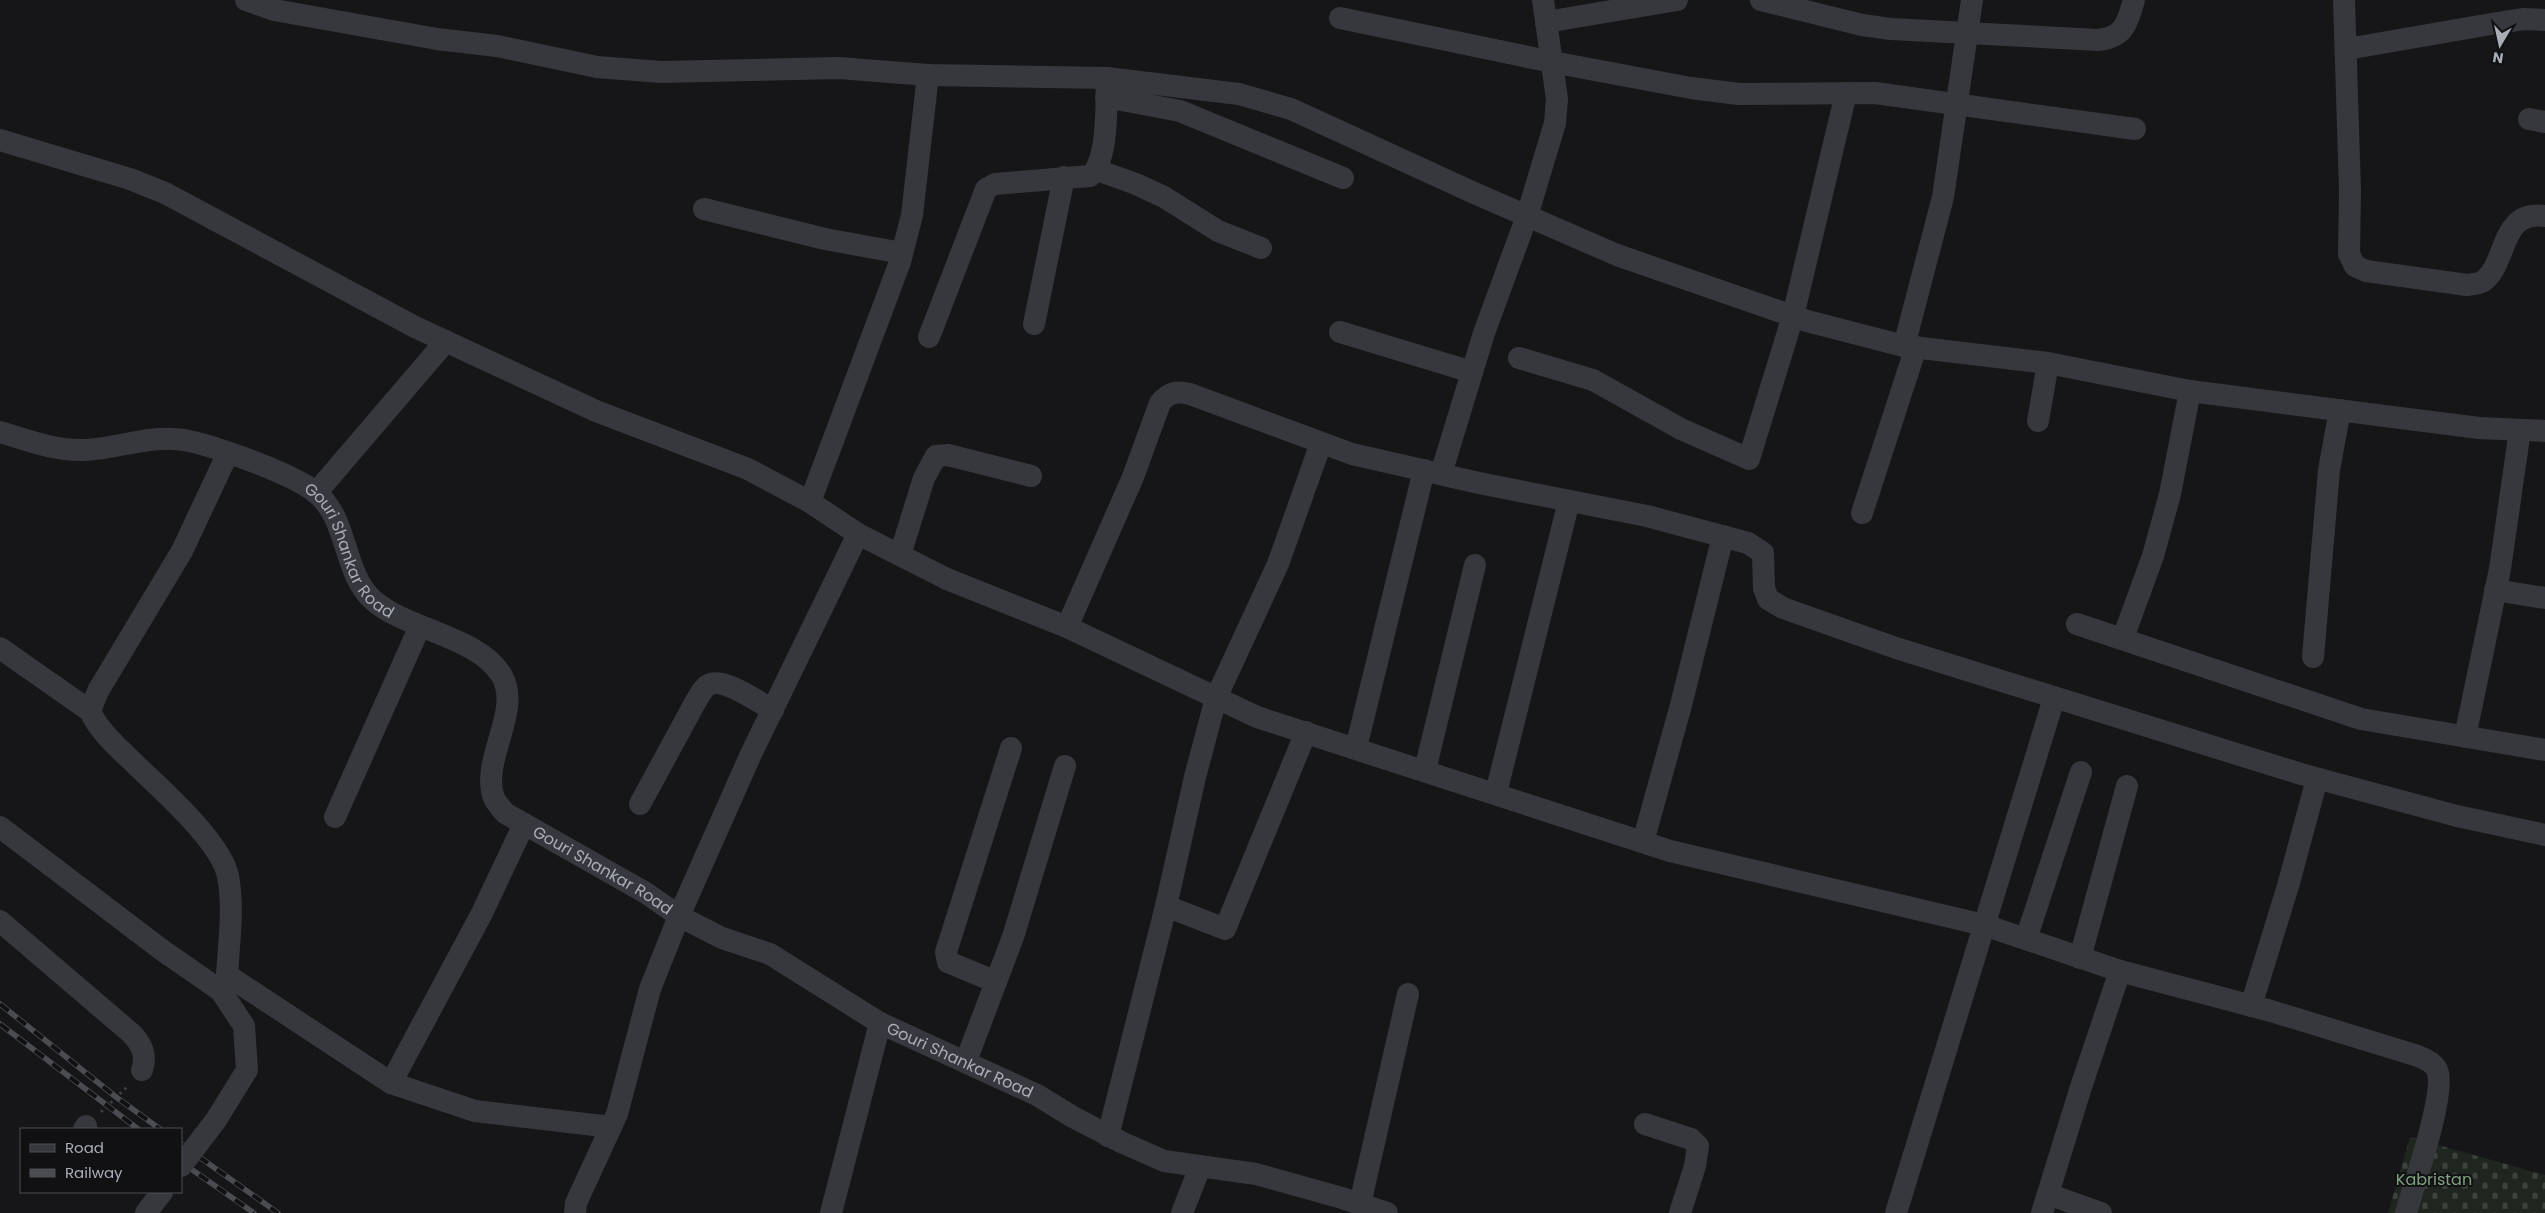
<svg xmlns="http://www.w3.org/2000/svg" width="2545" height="1213" font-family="Poppins,sans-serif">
	<defs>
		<pattern id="cemetery-stones" width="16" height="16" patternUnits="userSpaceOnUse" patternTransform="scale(1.25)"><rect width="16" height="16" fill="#1e261f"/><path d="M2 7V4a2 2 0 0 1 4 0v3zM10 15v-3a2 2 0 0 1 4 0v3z" fill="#3c433d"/></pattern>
	</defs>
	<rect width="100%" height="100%" fill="#161618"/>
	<path fill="url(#cemetery-stones)" d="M2410 1137 2545 1175V1213H2388Z"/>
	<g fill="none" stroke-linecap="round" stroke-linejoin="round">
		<path stroke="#3d3f44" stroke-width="3" stroke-dasharray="2.5 4" stroke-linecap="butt" d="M101 1112 129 1085"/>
		<g stroke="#37383d" stroke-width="22">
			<path d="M246 0 274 10 437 39 497 46 597 67 661 72 839 68 928 75 1107 78 1239 94 1291 109 1472 192 1617 255 1807 321 1904 346 2048 363 2190 391 2479 428 2545 431"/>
			<path d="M1761 0 1862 25 1891 29 2098 40C2125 37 2127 23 2134 0"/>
			<path d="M2344 0 2350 191 2349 254 2355 266 2366 271 2467 285C2472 284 2478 284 2482 282 2509 264 2498 210 2545 216"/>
			<path d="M1340 18 1552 62 1691 88 1739 94 1875 93 2135 129"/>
			<path d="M1546 22 1677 0"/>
			<path d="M2347 49 2491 24 2524 19 2545 20"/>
			<path d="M1106 97 1180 111 1343 178"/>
			<path d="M2529 119 2545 122"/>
			<path d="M0 140 130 179 165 193 415 327 596 411 748 469 810 502 858 534 947 579 1067 627 1257 717 1670 851 1984 925 2120 971 2271 1011 2418 1056C2425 1059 2434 1063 2437 1070 2447 1092 2413 1187 2406 1213"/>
			<path d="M1097 170 1136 184 1164 197 1218 231 1261 248"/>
			<path d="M704 209 825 239 902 253"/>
			<path d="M1034 324 1064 177"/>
			<path d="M1340 332 1472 372"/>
			<path d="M929 337 986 189 995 184 1090 176C1109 160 1106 102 1107 78"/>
			<path d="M1904 346 1943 197 1972 0"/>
			<path d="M1519 358 1593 380 1681 429 1749 459 1793 316 1846 93"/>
			<path d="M2038 421 2048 363"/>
			<path id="s1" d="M0 432C27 440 55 451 84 450 115 449 144 437 174 439 202 440 293 474 315 492 349 518 342 572 373 600 406 630 479 636 502 676 522 712 480 760 494 798 496 803 502 809 505 813L646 893 679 916 722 938 770 954 880 1023 1037 1095 1073 1117 1121 1142 1164 1161 1256 1174 1342 1198 1387 1213"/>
			<path d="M228 453 182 551 98 691 90 711C99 732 121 750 137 766 162 790 221 842 228 876 234 908 229 942 227 975L391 1083"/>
			<path d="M1441 474 1484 333 1527 216 1555 123 1557 99 1543 0"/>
			<path d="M316 493 446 341"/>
			<path d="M810 502 900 262 912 215 928 75"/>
			<path d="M1862 513 1916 347"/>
			<path d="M900 555 924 478 936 456 948 455 1031 476"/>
			<path d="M2495 590 2545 598"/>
			<path d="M2077 624 2361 719 2545 750"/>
			<path d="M1067 627 1133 477 1160 403C1169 392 1176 391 1190 394L1352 454 1479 483 1647 516 1748 543 1763 553 1764 588 1768 599 1783 608 1896 648 2301 774 2457 816 2545 835"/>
			<path d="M2123 638 2153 556 2170 494 2190 391"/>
			<path d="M0 648 90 711"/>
			<path d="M2313 657 2329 470 2340 410"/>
			<path d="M2465 737 2500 569 2520 430"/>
			<path d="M1356 748 1424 470"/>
			<path d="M1425 770 1475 565"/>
			<path d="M1496 793 1569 501"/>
			<path d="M640 804 696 701C699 696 703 688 708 685 723 676 758 702 773 710"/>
			<path d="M335 817 420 626"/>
			<path d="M524 824 481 915 391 1083 475 1111 611 1127"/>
			<path d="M1643 842 1681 705 1723 536"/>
			<path d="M1166 906 1195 777 1216 698 1278 564 1321 443"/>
			<path d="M0 921 132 1034C142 1045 147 1055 142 1070"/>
			<path d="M2026 939 2081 772"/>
			<path d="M2080 958 2127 786"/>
			<path d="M996 982 948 962 946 952 1011 748"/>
			<path d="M2251 1006 2288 886 2317 779"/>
			<path d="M966 1061 1013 937 1065 766"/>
			<path d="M1645 1124 1691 1139 1698 1146 1695 1166 1680 1213"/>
			<path d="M84 1129 86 1126"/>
			<path d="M1108 1136 1166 906 1225 929 1306 732"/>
			<path d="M2048 1194 2101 1213"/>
			<path d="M1360 1204 1408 994"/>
			<path d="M146 1213 162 1192"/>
			<path d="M575 1213 576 1203 617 1114 650 989 679 916 751 754 858 534"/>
			<path d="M831 1213 880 1023"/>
			<path d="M1182 1213 1200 1167"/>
			<path d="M1896 1213 2054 698"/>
			<path d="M2042 1213 2081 1087 2120 971"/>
		</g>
		<defs>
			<path id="rail" d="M0 1004 116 1097 160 1129
				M0 1024 138 1129
				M181 1144 278 1213
				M181 1162 254 1213"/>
		</defs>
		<use href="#rail" stroke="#4a4c52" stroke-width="5.5"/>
		<use href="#rail" stroke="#111113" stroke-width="4" stroke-dasharray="11" stroke-linecap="butt"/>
		<path stroke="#37383d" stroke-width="22" d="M0 827 162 950 221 991 244 1026 247 1070 216 1120 181 1166"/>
	</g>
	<g text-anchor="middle" stroke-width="4" stroke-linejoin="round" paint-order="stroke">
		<g font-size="16" fill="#a8adb8" stroke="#111113">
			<text dy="6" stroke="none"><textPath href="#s1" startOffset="398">Gouri Shankar Road</textPath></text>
			<text dy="6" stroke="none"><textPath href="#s1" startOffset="862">Gouri Shankar Road</textPath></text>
			<text dy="6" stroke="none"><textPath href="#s1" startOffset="1268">Gouri Shankar Road</textPath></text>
		</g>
		<g font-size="16" fill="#7fa381" stroke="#111113">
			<text x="2434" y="1185">Kabristan</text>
		</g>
	</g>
	<rect x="20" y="1128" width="162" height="65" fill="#111113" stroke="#4d4f55"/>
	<rect x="30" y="1144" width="25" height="8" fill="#37383d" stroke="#4d4f55"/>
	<text x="65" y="1153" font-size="15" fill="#a8adb8">Road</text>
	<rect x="30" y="1169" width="25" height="8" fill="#4a4c52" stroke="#4d4f55"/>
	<text x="65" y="1178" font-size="15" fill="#a8adb8">Railway</text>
	<g transform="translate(2500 45) rotate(189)" stroke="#111113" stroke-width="4" paint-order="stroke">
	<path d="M0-4L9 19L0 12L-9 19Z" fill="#a8adb8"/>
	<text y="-8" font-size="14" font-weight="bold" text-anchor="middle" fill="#a8adb8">N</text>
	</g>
</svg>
